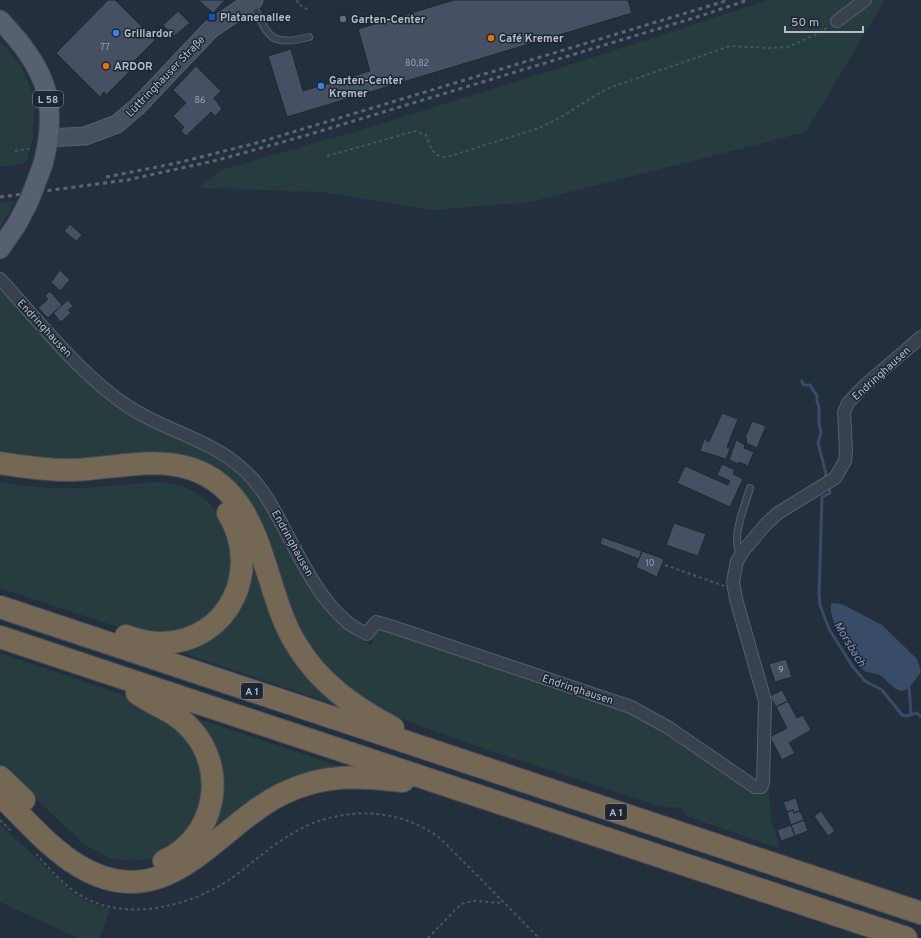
<svg xmlns="http://www.w3.org/2000/svg" width="921" height="938" font-family="Overpass,sans-serif">
	<rect width="100%" height="100%" fill="#242f3e"/>
	<path fill="#263c3f" d="M768 0H885L806 132 530 202 431 210 322 192 198 188 221 170 364 129 582 61Z
		M0 41 21 65 34 98 33 136 26 163 0 167Z
		M15 201 0 229V203Z
		M0 285 76 367 217 454 252 483 356 635 370 645 374 639 372 635 375 629 382 628 630 709 755 792 768 780 771 820 779 843V848L686 816 683 808 662 807 487 750 385 713 358 700 305 646 225 481 104 462 0 457Z
		M138 469C263 463 246 565 291 645 300 660 311 673 323 685 329 692 343 700 346 708L165 647C200 642 225 625 241 594 251 574 250 550 242 529 215 458 150 474 90 479 68 481 46 479 23 477L24 471 77 474Z
		M0 482 26 486 55 488H83L157 482 181 485 198 494 212 506 229 532 233 581 209 616 182 633 140 632 118 627 0 588Z
		M0 653 144 702 200 748 204 814 161 858 133 861 112 859 85 845 0 765Z
		M181 713 357 772C328 773 299 779 273 794 208 831 165 912 78 860 48 842 25 812 0 788V783C27 808 63 853 97 865 171 893 244 822 210 748 203 734 192 723 181 713Z
		M0 824 74 894 92 904 110 909 100 938H78L0 902Z"/>
	<path fill="#394c67" d="M831 603 842 604 882 625 917 659 921 672C910 686 905 700 889 683 886 681 883 676 880 675 873 672 868 674 862 669 851 652 828 624 831 603Z"/>
	<g fill="none" stroke-linecap="round" stroke-linejoin="round">
		<path stroke="#394c67" stroke-width="3" d="M802 381 803 385H810L817 396V402L819 406V424L821 433 818 443 826 474 825 478
			M829 488 830 493 822 497 819 594 820 605 829 629 853 667 865 681 882 690 902 715 906 716 917 713 921 717
			M909 687 911 714"/>
	</g>
	<path fill="#455162" stroke="#1f2835" d="M108 0H115L155 40 131 64 134 67 106 95 104 92 100 97 56 53Z
		M198 0H225L213 13Z
		M454 0H628L632 13 287 117 268 56 291 49 303 91 370 71 358 29Z
		M178 11 190 23 174 36 163 25Z
		M196 66 221 91 214 98 222 109 215 116 211 112 186 136 181 131 184 127 173 116 186 103 173 90Z
		M70 224 82 235 76 241 64 231Z
		M60 270 70 280 60 291 51 282Z
		M50 291 62 305 48 318 38 308 48 299 45 296Z
		M68 300 73 306 68 310 71 313 61 322 53 313Z
		M722 413 738 419 727 447 730 449 726 459 700 451 704 439 709 442Z
		M752 421 766 426 757 448 746 443 747 439 745 438Z
		M736 440 745 445 744 448 754 452 748 466 739 462 738 464 729 460Z
		M722 464 735 470 733 474 743 479 730 507 677 483 685 466 728 485 730 481 717 475Z
		M674 523 706 534 698 556 666 545Z
		M602 537 642 551 639 559 600 544Z
		M642 551 664 559 657 577 636 567Z
		M786 659 792 677 775 682 769 664Z
		M782 690 788 701 776 707 770 696Z
		M788 701 797 718 803 715 811 730 789 743 795 753 782 760 770 737 787 728 776 707Z
		M796 798 800 811 794 813 793 810 787 812 783 802Z
		M793 810 794 813 800 811 804 820 791 825 787 812Z
		M821 811 835 831 828 836 814 816Z
		M804 820 808 831 795 836 791 825Z
		M791 825 795 836 781 841 777 830Z"/>
	<g fill="none" stroke-linecap="round" stroke-linejoin="round">
		<defs>
			<path id="lane" d="M252 3C268 34 268 48 309 37
				M741 555C730 540 745 505 750 488"/>
			<path id="street" d="M837 21 865 0
				M0 279C39 321 81 376 129 407 167 432 211 439 245 471 264 489 275 511 287 534 303 564 320 599 346 621 352 627 360 630 367 634L376 622 393 627 631 707 669 728 755 787H761L763 783 765 701 736 599 733 582 737 561 744 550 766 524 778 513 835 478 845 461 846 450 844 412 848 403 864 386 921 337"/>
			<path id="secondary" d="M48 138 85 136 117 124 138 106 211 29 254 0"/>
			<path id="primary" d="M0 20C44 67 60 99 43 164
				M0 249 17 224"/>
			<path id="highway" d="M0 463C24 467 48 470 72 470 112 469 153 456 192 469 266 494 261 588 296 644 319 683 354 707 393 728
				M0 607 921 913
				M126 636C137 640 150 643 162 643 231 641 262 568 228 513
				M0 637 906 938
				M137 693C155 706 175 711 190 728 229 769 216 838 164 861
				M0 777 24 800
				M0 795C25 819 49 848 79 866 167 919 215 827 282 794 324 773 358 776 403 781"/>
		</defs>
		<use href="#lane" stroke="#565f6c" stroke-width="8"/>
		<use href="#street" stroke="#565f6c" stroke-width="14"/>
		<use href="#secondary" stroke="#565f6c" stroke-width="19"/>
		<use href="#primary" stroke="#414a57" stroke-width="21"/>
		<use href="#highway" stroke="#434c59" stroke-width="24"/>
		<path stroke="#44595c" stroke-width="2" stroke-dasharray="3 3" stroke-linecap="butt" d="M297 0 298 4 310 11
			M15 151 33 148
			M327 156 415 131 426 135C431 147 432 157 447 157L539 128 561 117 606 89 730 46 769 48 788 47 817 34 828 27
			M665 565 724 586
			M0 820 12 832
			M36 854C50 869 64 886 83 897 129 922 191 906 232 878 252 863 271 846 293 833 339 806 398 806 441 839L539 938
			M428 938 461 904 473 901 503 903"/>
		<use href="#lane" stroke="#38414e" stroke-width="6"/>
		<use href="#street" stroke="#38414e" stroke-width="12"/>
		<use href="#secondary" stroke="#465061" stroke-width="17"/>
		<use href="#primary" stroke="#56606e" stroke-width="19"/>
		<use href="#highway" stroke="#746855" stroke-width="22"/>
		<path stroke="#5a6575" stroke-width="3" stroke-dasharray="4 4" stroke-linecap="butt" d="M106 177 177 163 260 142 729 0
			M0 197 127 180 218 160 304 136 697 17 748 0"/>
		<defs>
			<path id="primary-bridge" d="M17 224 29 201 43 164"/>
		</defs>
		<use href="#primary-bridge" stroke="#414a57" stroke-width="21" stroke-linecap="butt"/>
		<use href="#primary-bridge" stroke="#56606e" stroke-width="19"/>
	</g>
	<rect fill="#1a4fb4" stroke="#1d2633" stroke-width="1.5" x="208" y="13" width="8" height="8" rx="2"/>
	<circle fill="#5c6f8a" stroke="#1d2633" stroke-width="1.5" cx="343" cy="19" r="4"/>
	<g fill="#3f7fe0" stroke="#1d2633" stroke-width="1.5">
		<circle cx="116" cy="33" r="4"/>
		<circle cx="321" cy="86" r="4"/>
	</g>
	<g fill="#e8710a" stroke="#1d2633" stroke-width="1.5">
		<circle cx="491" cy="38" r="4"/>
		<circle cx="106" cy="66" r="4"/>
	</g>
	<g text-anchor="middle" stroke-width="3" stroke-linejoin="round" paint-order="stroke">
		<g font-size="9" fill="#98a1af">
			<text x="105" y="50">77</text>
			<text x="417" y="66">80,82</text>
			<text x="200" y="103">86</text>
			<text x="650" y="566">10</text>
			<text x="781" y="673">9</text>
		</g>
		<g fill="#1d2633" stroke="#878f9c" stroke-width="1">
			<rect x="33" y="91" width="30" height="16" rx="3"/>
			<rect x="241" y="683" width="22" height="16" rx="3"/>
			<rect x="605" y="804" width="22" height="16" rx="3"/>
		</g>
		<g font-size="10" font-weight="bold" fill="#b4bcc9">
			<text x="48" y="103">L 58</text>
			<text x="252" y="695">A 1</text>
			<text x="616" y="816">A 1</text>
		</g>
		<g font-size="11" font-weight="bold" fill="#b4bcc9" stroke="#1d2633" text-anchor="start">
			<text x="220" y="21">Platanenallee</text>
			<text x="351" y="23">Garten-Center</text>
			<text x="124" y="37">Grillardor</text>
			<text x="499" y="42">Café Kremer</text>
			<text x="114" y="70">ARDOR</text>
			<text x="329" y="84">Garten-Center<tspan x="329" dy="13">Kremer</tspan></text>
		</g>
		<g font-size="11" fill="#b4bcc9" stroke="#1d2633">
			<text transform="translate(165 76) rotate(-46)" y="4">Lüttringhauser Straße</text>
			<text transform="translate(45 328) rotate(47)" y="4">Endringhausen</text>
			<text transform="translate(881 373) rotate(-42)" y="4">Endringhausen</text>
			<text transform="translate(293 543) rotate(61)" y="4">Endringhausen</text>
			<text transform="translate(578 689) rotate(18)" y="4">Endringhausen</text>
		</g>
		<g font-size="12" font-style="italic" fill="#7c92b1" stroke="#1d2633">
			<text transform="translate(850 644) rotate(59)" y="4">Morsbach</text>
		</g>
	</g>
	<path d="M785 26v6h78v-6" fill="none" stroke="#b4bcc9" stroke-width="2"/>
	<text x="791" y="26" font-size="12" fill="#b4bcc9" stroke="#1d2633" stroke-width="3" paint-order="stroke">50 m</text>
</svg>
